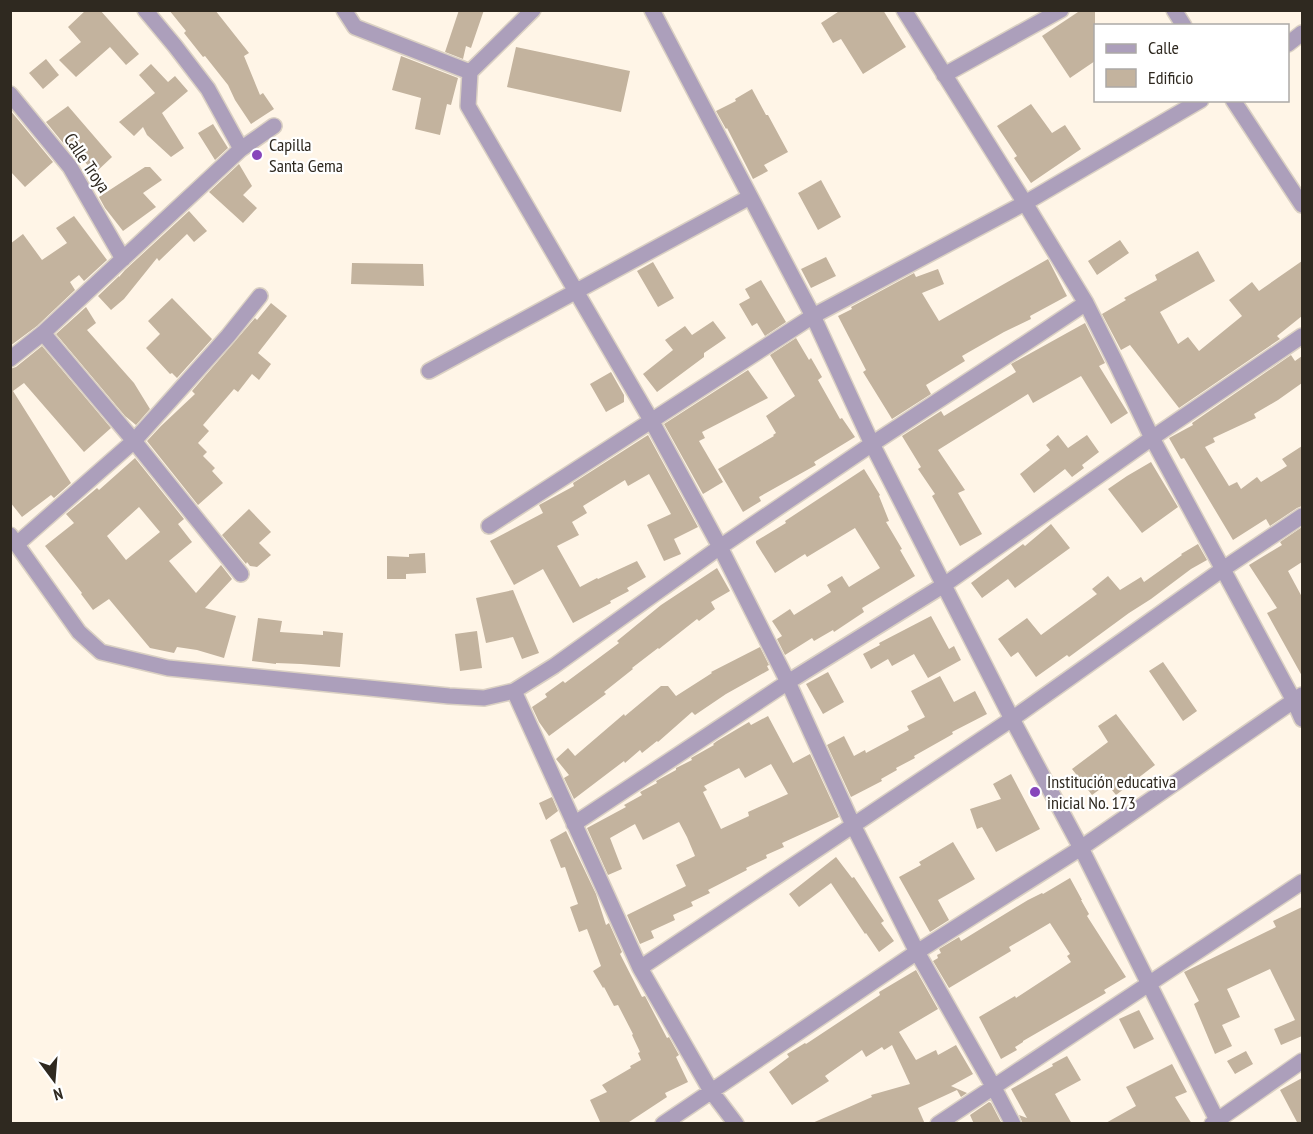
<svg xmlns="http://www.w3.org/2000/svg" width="1313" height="1134" font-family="'PT Sans Narrow',sans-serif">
	<rect width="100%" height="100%" fill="#fff5e7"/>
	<path fill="#c3b39e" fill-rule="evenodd" d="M86 10H100L139 54 126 65 110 47 76 77 59 60 81 42 68 27Z
		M169 10H215L249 53 244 56 260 95 263 93 274 109 251 124 235 100 228 85 205 56 203 57 184 33 186 31Z
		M459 10H484L471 48 466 46 463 59 445 52Z
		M841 10H883L906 47 863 74 841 39 833 43 821 23Z
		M1081 10H1095V61L1070 78 1042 36Z
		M516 47 630 71 621 112 507 87Z
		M401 56 458 78 451 105 447 104 440 135 415 129 421 98 392 90Z
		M46 59 59 75 43 89 29 73Z
		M151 64 168 82 175 76 188 91 162 113 184 148 171 157 147 135 143 127 134 136 119 122 155 93 139 75Z
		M752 89 766 115H768L788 152 764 165 768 171 753 179 727 128 726 129 716 111 736 101 735 99Z
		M1031 104 1052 133 1065 125 1081 149 1031 183 1014 158 1017 156 997 126Z
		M68 106 112 157 95 173 71 147 68 149 46 122Z
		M10 110 53 162 25 187 10 171Z
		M213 124 228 148 215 160 198 133Z
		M239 164 252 186 243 195 257 208 243 223 209 192Z
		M145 167H150L162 180 143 193 156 207 123 231 105 208 99 197Z
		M821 180 841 217 818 230 798 193Z
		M189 211 207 231 194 242 187 234 159 261 157 258 124 299 111 310 98 296 119 276V277L125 270Z
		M74 216 107 260 84 281 79 275 70 282 75 290 37 326 10 346V244L23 234 42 260 67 243 56 228Z
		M1120 240 1129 253 1097 275 1088 261Z
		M1198 251 1215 281 1160 312 1178 344 1188 337 1199 351 1242 316 1229 300 1252 282 1259 291 1302 261V316L1277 336 1280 339 1179 408 1130 345 1121 350 1102 314 1126 300 1124 298 1157 280 1155 275Z
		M826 257 836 276 811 288 801 269Z
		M1048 259 1067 296 1030 316 1031 319 1004 332 962 356 965 361 926 385 931 394 892 419 863 372 866 370 838 316 852 309 851 307 914 273 916 277 938 269 944 284 922 293 939 321Z
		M653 262 674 298 658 307 637 271Z
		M352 263 423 264 424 286 351 284Z
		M761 280 786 322 765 336 757 323 752 326 739 304 750 298 745 289Z
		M172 298 212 339 177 378 172 373 170 374 146 348 160 334 148 321Z
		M271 303 287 316 258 353 271 364 259 380 252 374 238 392 234 389 203 425 209 431 198 443 207 452 203 456 215 468 212 471 223 483 198 505 147 441 161 426 195 394 192 391 255 318 257 320Z
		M86 307 96 323 87 330 134 383 150 409 136 425 125 416 56 334Z
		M713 321 726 338 704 353V357L657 392 643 374 673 350 665 340 685 326 692 335Z
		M1085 323 1105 363 1099 366 1128 413 1111 424 1081 376 1033 403 1028 394 938 450 965 490 958 493 982 534 960 546 932 496 935 494 918 469 921 467 902 436 941 411 944 416 1016 372 1011 364Z
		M796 338 809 360 811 358 822 377 818 380 840 419 842 418 855 437 814 462 816 465 759 497 761 501 743 512 718 469 774 436 773 435 776 433 766 416 795 396 770 355Z
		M42 346 111 428 84 452 24 383 13 391 71 483 54 498 51 495 22 517 10 502V369L16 367Z
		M1291 355 1295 361 1302 356V383L1278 400 1254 414 1256 418 1213 438 1215 442 1205 447 1229 486 1237 482 1241 489 1257 477 1261 482 1287 466 1282 459 1302 446V506L1297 508 1270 526 1266 519 1233 540 1184 458 1181 459 1169 438 1193 425 1192 423Z
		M748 370 768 398 702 432 705 438 699 441 723 482 703 494 664 424Z
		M611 372 624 395V402L606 412 590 384Z
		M648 435 698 527 674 539 681 554 664 561 647 525 671 514 649 474 628 486 625 480 583 506 587 513 572 522 579 535 557 546 580 587 597 578 598 579 637 561 646 577 627 588 629 591 610 601 611 603 573 623 543 569 514 585 490 541 543 513 539 505 574 486 573 483Z
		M1058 435 1068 448 1087 435 1099 452 1082 465 1084 468 1072 477 1065 469 1034 493 1020 474 1050 450 1046 445Z
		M135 458 184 519 178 524 192 542 169 561 196 593 221 565 232 579 205 608 236 616 224 658 197 650 177 647 174 653 150 648 109 599 93 610 81 594 82 593 45 546 74 523 66 514 97 488 99 490ZM139 507 160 532 126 560 107 536Z
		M1151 462 1178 507 1142 533 1108 489 1127 476Z
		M864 469 880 495 879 496 889 521 886 522 902 549 900 550 915 576 862 608 864 612 834 632 833 630 814 641 812 638 785 655 777 639 782 636 772 621 790 609 794 615 831 592 827 585 842 576 849 587 880 568 855 528 807 557 805 554 775 573 756 543V541L786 523 785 521Z
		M249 509 271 532 259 543 271 555 257 567 250 566 247 562 246 564 222 535Z
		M1051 524 1070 548 1015 588 1008 579 982 598 971 583 1023 544 1025 546Z
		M1302 527V562L1288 571 1302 597V676L1267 613 1277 608 1249 565 1282 545 1280 542Z
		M1198 544 1207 560 1191 569 1151 599 1129 613 1069 657 1067 655 1036 677 1018 652 1011 657 998 639 1027 618 1041 635 1097 594 1092 589 1108 576 1120 590 1141 577 1144 582 1182 555 1181 554Z
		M425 553 426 573 406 574V579H387V556L409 557V554Z
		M717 568 730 591 711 602 715 609 699 621 697 619 659 649 658 648 632 668 633 669 604 692 606 694 549 736 539 722 532 707 547 697 545 694 563 681 565 683 619 643 617 641 661 605Z
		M513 590 539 653 522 659 513 637 486 643 476 598Z
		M931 616 949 649 954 646 961 660 928 678 914 654 892 666 888 659 871 669 863 654 880 645 879 643Z
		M258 618 282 621 280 632 323 635V631L343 633 340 667 301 664 276 663V664L252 661Z
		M477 631 482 668 460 671 455 634Z
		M760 647 769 665 767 666 769 670 726 694 695 715 692 712 658 742 657 741 642 753 640 750 625 763 624 761 574 799 564 778 569 775 556 759 568 748 575 756 624 714 625 716 661 686H668L676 696 712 673 711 672Z
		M1163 662 1197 711 1183 721 1149 671Z
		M828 672 844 702 823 714 806 684Z
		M940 676 954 702 975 691 987 714 952 732 953 734 914 756 915 758 896 768 897 770 881 779 882 781 851 797 827 745 844 736 854 756 865 750 866 753 909 730 907 726 925 717 911 691Z
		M1116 714 1155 765 1116 795 1107 784 1092 795 1072 769 1108 742 1098 726Z
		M768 716 793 763 810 754 839 817 782 843 784 847 766 855 767 858 746 868 747 870 708 890 710 893 691 902 693 906 673 915 675 920 651 931 654 938 640 944 627 915 686 886 676 865 695 856 687 837 679 822 643 840 635 824 610 838 622 869 608 875 587 828 626 807 624 805 642 795 640 792 657 783 656 781 676 770V768L692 760 691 758 714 745 713 744 717 741 749 722 751 725ZM771 764 788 794 748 812 749 816 721 829 703 792 707 790 704 786 739 768 745 778Z
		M1011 774 1040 829 996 852 982 827 977 829 970 809 1001 799 993 784Z
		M552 797 558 811 546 820 539 803Z
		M566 831 596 894 606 925 609 923 622 952 620 954 642 997 645 996 667 1038 669 1037 679 1055 676 1057 688 1082 665 1093 667 1097 626 1124H601L590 1100 607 1092 602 1085 631 1068 630 1066 641 1060 638 1053 640 1052 632 1035 633 1034 618 1005 614 1006 604 987 603 988 593 971 601 966 587 929 579 932 570 907 578 904 565 867 561 868 550 840Z
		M953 842 975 879 938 900 949 920 930 932 899 877 921 865 919 862Z
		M836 857 852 878 854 877 884 921 881 923 894 941 879 952 866 933 865 934 831 883 799 907 789 894Z
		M1070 878 1082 900H1081L1089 914 1087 916 1126 977 1104 990 1106 993 1023 1041V1042L1015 1047 1017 1050 1001 1059 979 1017 1015 996 1016 998 1071 962 1067 956 1070 954 1050 923 1009 947 1011 951 949 988 933 961 938 958 937 955 941 953 939 949 959 937 961 941 1028 900 1042 893 1043 894Z
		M1302 907V1036L1281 1045 1274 1029 1295 1020 1270 969 1227 989 1240 1017 1222 1025 1232 1046 1215 1054 1194 1004 1199 1001 1184 972 1276 927 1273 921Z
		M916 970 938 1009 899 1032 916 1060 936 1050 938 1055 956 1045 973 1074 951 1086 967 1093 961 1097 957 1090 918 1108 925 1124H810L872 1097 871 1095 910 1084 892 1045 884 1050 882 1047 866 1057 862 1050 825 1076 829 1081 792 1105 769 1072 789 1057 787 1054 805 1043 806 1044 880 995 879 992Z
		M1139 1010 1154 1039 1134 1049 1119 1019Z
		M1246 1051 1253 1064 1235 1074 1227 1061Z
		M1067 1056 1081 1080 1055 1094 1072 1124H1023L1019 1115 1027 1118 1011 1089 1053 1066 1052 1064Z
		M1172 1064 1187 1092 1175 1097 1192 1124H1104L1136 1106 1126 1087Z
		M1302 1078V1124H1298L1280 1090Z
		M989 1102 991 1103 1002 1124H974L970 1115Z"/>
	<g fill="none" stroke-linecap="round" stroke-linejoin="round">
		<defs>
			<path id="minor" d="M145 10 175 46 208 89 241 149
				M344 10 355 27 470 72
				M533 10 470 72 468 106 651 420 720 547 788 682 853 825 917 952 993 1086 1013 1124
				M652 10 813 316 872 444 1012 719 1081 848 1219 1124
				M904 10 1025 203 1086 303 1116 363 1152 438 1294 701 1302 719
				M1174 10 1184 26
				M1288 44 1302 33
				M944 75 1061 10
				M10 94 70 167 123 259
				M1233 100 1302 205
				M43 333 134 441 241 574
				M10 359 43 333 241 149 274 126
				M429 371 750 197
				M489 526 813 316 1025 203 1201 100
				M10 535 79 632 101 652 168 668 449 696 484 698 514 691 554 666 720 547 872 444 1023 345 1086 303
				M17 544 134 441 228 336 260 296
				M514 691 640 968 711 1091 736 1124
				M574 824 788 682 944 585 1152 438 1302 336
				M640 968 1012 719 1223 569 1302 516
				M663 1124 917 952 1081 848 1302 695
				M938 1124 1302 882
				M1212 1124 1302 1061"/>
		</defs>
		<use href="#minor" stroke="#dad0c3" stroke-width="18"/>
		<use href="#minor" stroke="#ac9fbb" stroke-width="15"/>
	</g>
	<g fill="#8746bb" stroke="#fff" stroke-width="2">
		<circle cx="257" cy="155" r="6"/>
		<circle cx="1035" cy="792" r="6"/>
	</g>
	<g text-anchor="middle" stroke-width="4.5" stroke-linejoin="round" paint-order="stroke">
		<g font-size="18" fill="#2f2920" stroke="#fff" text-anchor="start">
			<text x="269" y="151">Capilla<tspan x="269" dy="21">Santa Gema</tspan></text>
			<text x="1047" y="788">Institución educativa<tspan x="1047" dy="21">inicial No. 173</tspan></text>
		</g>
		<g font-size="18" fill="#2f2920" stroke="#fff">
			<text transform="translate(87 163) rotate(56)" y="6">Calle Troya</text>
		</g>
	</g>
	<rect width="1313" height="1134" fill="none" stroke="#2f2920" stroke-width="24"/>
	<rect x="1094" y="24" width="195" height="78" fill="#ffffff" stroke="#aca9a6" stroke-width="1.5"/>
	<rect x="1106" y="44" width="30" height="9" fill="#ac9fbb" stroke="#aca9a6" stroke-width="1.5"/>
	<text x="1148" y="54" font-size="18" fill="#2f2920">Calle</text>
	<rect x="1106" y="69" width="30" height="18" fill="#c3b39e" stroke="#aca9a6" stroke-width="1.5"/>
	<text x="1148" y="84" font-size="18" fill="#2f2920">Edificio</text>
	<g transform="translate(54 1080) rotate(164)" stroke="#ffffff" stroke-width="4.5" paint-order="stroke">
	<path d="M0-4.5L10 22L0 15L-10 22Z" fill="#2f2920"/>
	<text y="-9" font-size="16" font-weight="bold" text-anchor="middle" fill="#2f2920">N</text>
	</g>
</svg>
